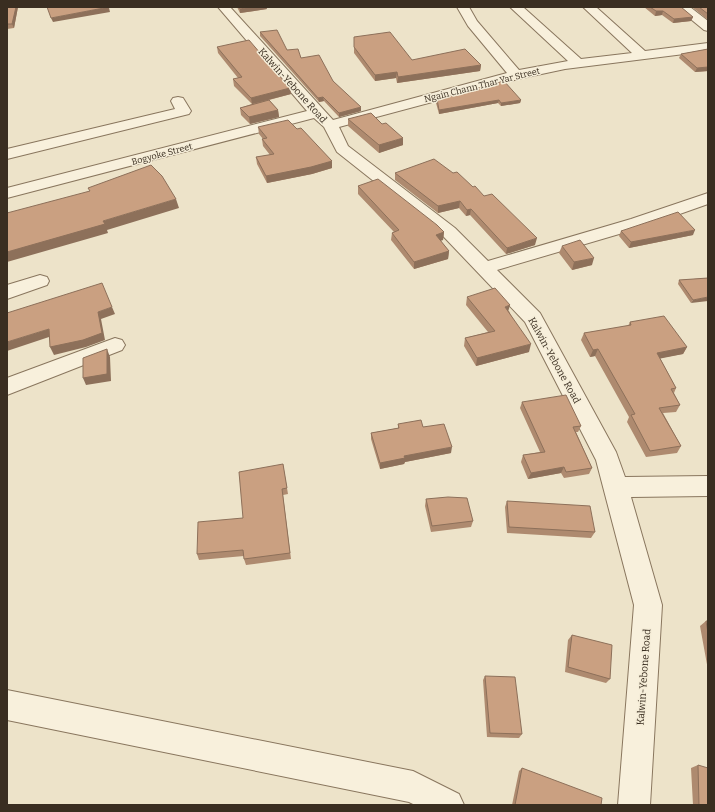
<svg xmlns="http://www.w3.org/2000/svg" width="715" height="812" font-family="Bitter,serif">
	<rect width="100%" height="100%" fill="#ede3c9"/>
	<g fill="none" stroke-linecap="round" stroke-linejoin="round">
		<defs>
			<path id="minor" d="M218 7H230L333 120 507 73 468 26 457 7H469L477 21 519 70 568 61 510 7H523L581 59 632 53 583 7H596L645 51 708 43V51L565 69 518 79 339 127 348 146 455 228 488 261 631 219 708 193V204L643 227 497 270 540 313 616 452 625 477 708 476V496L631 497 662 605 650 805H618L634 605 596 460 525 322 443 236 337 152 324 127 314 118 7 198V188L307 111Z
				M676 7H690L708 21V31L704 30Z
				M178 97 183 98 191 111 189 114 7 159V149L175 109 171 101 173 98Z
				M40 275 47 277 49 281 47 285 7 299V285Z
				M115 338 122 340 125 345 122 350 7 395V378Z
				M7 690 413 771 459 794 464 805H415L409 802 7 720Z"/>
		</defs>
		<use href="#minor" stroke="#89765e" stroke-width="2"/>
		<use href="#minor" fill="#f8f0dc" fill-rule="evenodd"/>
	</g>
	<path fill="#ae8a6f" d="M7 7H18L14 28 7 29Z
		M237 7H266L267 9 240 13Z
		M644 7H681L693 17 691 21 673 23 662 15 655 16Z
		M692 7H708V20Z
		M260 32 287 50 301 58 333 81 361 111 339 117 324 101 319 102 260 36Z
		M354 37 412 60 481 65 480 71 397 83 396 78 375 81 354 53Z
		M217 47 290 88 291 94 269 100 278 110 279 117 250 124 241 115 240 108 252 104 234 86 233 79 238 78 218 53Z
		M708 49V71L695 72 679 58 681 54Z
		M437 99 521 100 520 103 501 106 498 103 439 114 436 103Z
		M348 119 403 145 379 153 348 126Z
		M258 127 332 168 312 174 267 183 257 164 256 157 270 155 263 146 262 139H263L259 134Z
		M395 173 484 196 535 245 506 254 470 215 466 216 459 208 438 213 395 180Z
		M358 186 444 232 443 240 440 241 449 251 448 259 414 269 391 240 392 233 394 232 358 194Z
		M621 231 693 235 629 248 619 236Z
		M562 246 592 265 572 270 559 253Z
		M708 278 691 303 678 284 679 280Z
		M467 297 509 311 529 352 476 366 464 346 465 338 488 332 466 305Z
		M630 322 687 347 683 354 660 358 676 388 674 393 680 405 676 412 663 413 681 446 677 453 646 457 627 422 629 417 595 356 590 357 581 340 584 333 628 326Z
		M522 402 581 426 578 432H576L592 468 589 474 564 478 561 473 528 479 521 462 523 455 540 452 520 408Z
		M398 424 451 453 405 462 404 464 380 469 371 439V433L398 428Z
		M283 464 288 494 283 495 291 559 246 565 244 559V556L199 560 197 554 243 518Z
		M426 499 473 521 471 527 431 532 425 506Z
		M507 501 595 532 591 538 507 533 505 507Z
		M706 621H708V700V670L700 626Z
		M572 635 610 679 606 683 565 672 568 640Z
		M485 676 522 734 519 738 487 737 483 680Z
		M698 765 708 805H693L691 768Z
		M522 768 601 805H512L519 771Z"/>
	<path fill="#8d705a" d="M16 7H18L14 28 12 24Z
		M108 7H122L109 8 110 12 53 22 51 18Z
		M251 7H266L267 9 240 13V9Z
		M656 11H663L662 15 655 16Z
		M693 17 691 21 673 23 674 19Z
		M481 65 480 71 397 83 398 77Z
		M708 67V71L695 72 697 68Z
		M397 72 396 78 375 81V75Z
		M290 88 291 94 252 104 251 98Z
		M323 97 324 101 319 102 318 98Z
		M499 100 498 103 439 114V110Z
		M521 100 520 103 501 106V103Z
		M361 107V111L339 117V113Z
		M278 110 279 117 250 124 249 117Z
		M403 138V145L379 153V145Z
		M332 161V168L312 174 267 183 266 176Z
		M176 199 179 208 107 230 108 233 7 262V252L103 221Z
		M460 201 459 208 438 213V206Z
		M471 209 470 215 466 216 467 210Z
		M695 230 693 235 629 248 631 242Z
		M444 232 443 240 435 242 436 235Z
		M537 238 535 245 506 254 507 248Z
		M449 251 448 259 414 269V262Z
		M594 258 592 265 572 270 574 262Z
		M708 297V301L691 303 693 300Z
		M510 305 508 312 505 307Z
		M112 307 115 314 101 319 105 340 86 347 54 355 50 347 98 312Z
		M49 329 52 336 7 351V342Z
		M531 344 529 352 476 366 477 358Z
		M687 347 683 354 653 360 657 353Z
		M107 349 110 357 111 381 86 385 83 378Z
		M598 349 595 356 590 357 593 350Z
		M452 447 451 453 405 462 404 464 380 469V463L404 456Z
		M564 467 561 473 528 479 531 473Z"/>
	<path fill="#caa081" stroke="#8d705a" d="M7 7H16L12 24H7Z
		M47 7H109L51 18Z
		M239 7H251L240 9Z
		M650 7H681L693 17 674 19 663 11H656Z
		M699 7H708V14Z
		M277 30 287 50 298 49 301 58 319 55 333 81 361 107 339 113 323 97 318 98 260 32Z
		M390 32 412 60 465 49 481 65 398 77 397 72 375 75 354 47V37Z
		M249 40 290 88 251 98 233 79 242 77 217 47Z
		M708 49V67L697 68 681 54Z
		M504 81 521 100 501 103 499 100 439 110 437 99Z
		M269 100 278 110 249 117 240 108Z
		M371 113 382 124 386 123 403 138 379 145 348 119Z
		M288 120 297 129 301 128 332 161 311 167 266 176 256 157 274 154 262 139 267 138 258 127Z
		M434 159 453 173 457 172 473 187 475 186 484 196 492 194 537 238 507 248 471 209 467 210 460 201 438 206 395 173Z
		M151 165 162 176 176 199 103 221 105 224 7 252V213L90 191 88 188Z
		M378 179 437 225 444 232 436 235 449 251 414 262 392 233 399 230 358 186Z
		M678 212 695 230 631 242 621 231Z
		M580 240 594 258 574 262 562 246Z
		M708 278V297L693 300 679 280Z
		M102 283 112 307 98 312 102 333 83 340 50 347 49 329 7 342V313Z
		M495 288 510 305 505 307 531 344 477 358 465 338 495 331 467 297Z
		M664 316 687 347 657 353 676 388 671 389 680 405 659 408 681 446 650 451 631 415 635 414 598 349 593 350 584 333 631 325 630 322Z
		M107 349V374L83 378V358Z
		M566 395 581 426 573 427 592 468 566 472 564 467 531 473 523 455 545 452 522 402Z
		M421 420 423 427 444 424 452 447 404 456 405 458 380 463 371 433 399 428 398 424Z
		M283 464 287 488 282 489 290 553 244 559 243 550 197 554 198 522 243 518 239 472Z
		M448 497 467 498 473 521 432 526 426 499Z
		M507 501 590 506 595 532 509 527Z
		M706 621H708V633Z
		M572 635 612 645 610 679 568 667Z
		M485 676 515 677 522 734 490 733Z
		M698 765 708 768V805H699Z
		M522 768 602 798 601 805H515Z"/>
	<g text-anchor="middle" stroke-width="3" stroke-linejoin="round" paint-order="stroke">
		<g font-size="9" fill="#3a2e21" stroke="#f5edd8">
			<text transform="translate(482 85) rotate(-14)" y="3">Ngain Chann Thar Yar Street</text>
			<text transform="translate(162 154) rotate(-15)" y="3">Bogyoke Street</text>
		</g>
		<g font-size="10" fill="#3a2e21" stroke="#f5edd8">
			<text transform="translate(293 85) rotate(48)" y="4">Kalwin-Yebone Road</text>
			<text transform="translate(555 360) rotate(61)" y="4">Kalwin-Yebone Road</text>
			<text transform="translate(643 677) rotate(-86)" y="4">Kalwin-Yebone Road</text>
		</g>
	</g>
	<rect width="715" height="812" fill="none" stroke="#3a2e21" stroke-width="16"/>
</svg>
